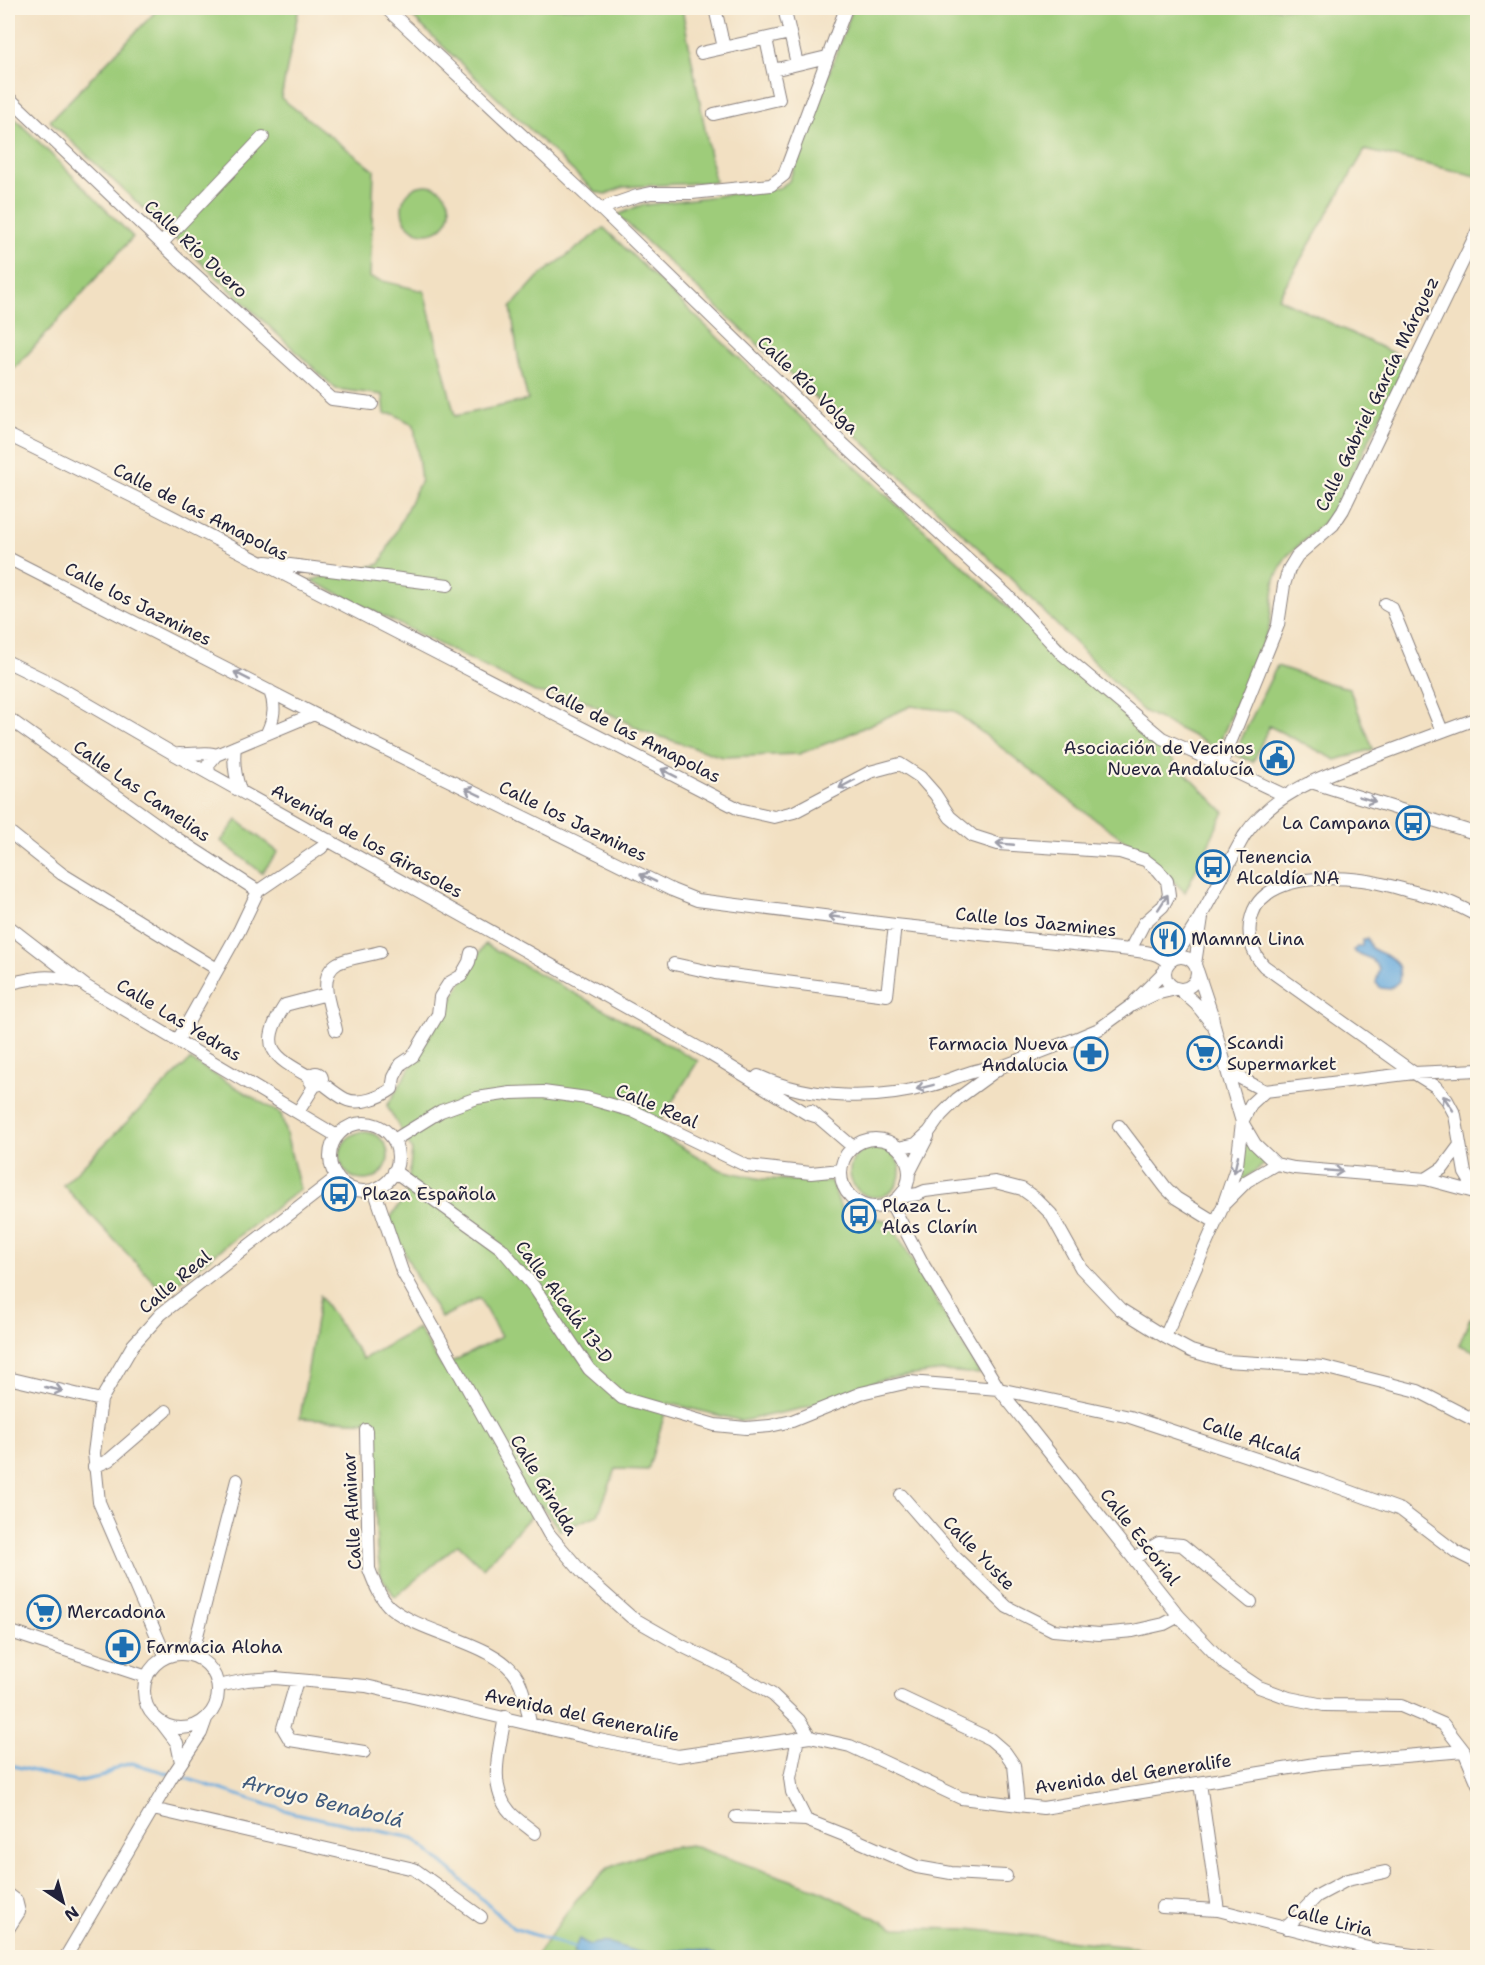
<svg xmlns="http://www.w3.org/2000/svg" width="1485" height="1965" font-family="'Shantell Sans',sans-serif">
	<rect width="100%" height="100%" fill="#fcf5e5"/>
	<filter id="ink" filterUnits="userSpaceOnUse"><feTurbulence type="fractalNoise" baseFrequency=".0167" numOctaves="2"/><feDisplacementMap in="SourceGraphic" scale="12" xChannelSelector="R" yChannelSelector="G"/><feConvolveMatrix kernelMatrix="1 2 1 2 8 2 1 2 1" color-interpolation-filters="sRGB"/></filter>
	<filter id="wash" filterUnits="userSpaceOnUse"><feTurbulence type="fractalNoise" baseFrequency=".008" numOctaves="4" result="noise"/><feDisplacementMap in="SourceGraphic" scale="24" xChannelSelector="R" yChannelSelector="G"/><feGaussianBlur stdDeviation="1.35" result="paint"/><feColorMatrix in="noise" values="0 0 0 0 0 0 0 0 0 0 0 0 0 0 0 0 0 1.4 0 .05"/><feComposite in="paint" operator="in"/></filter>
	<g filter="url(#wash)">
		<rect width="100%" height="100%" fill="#f2e0c2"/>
		<path fill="#9ecc7a" stroke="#60775a" stroke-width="1.5" d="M159 8H299L281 98 374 170 370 278 424 291 455 416 528 400 519 363 511 307 538 277 604 228 788 405 1150 737 1224 812 1185 892 1143 853 1082 810 954 711 911 706 843 737 799 754 722 757 643 731 580 698 535 692 311 580 380 564 421 480 414 425 394 414H385L383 395 336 389 50 121Z
			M403 8H682L715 182 623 187 606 194 595 192Z
			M853 8H1477V176L1365 150 1278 298 1408 360 1333 514 1286 557 1275 579 1269 629 1217 748 1143 711 1003 571 618 215 638 206 779 188 789 181Z
			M8 112 35 138 133 237 15 368 8 360Z
			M402 209a24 24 0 1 1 48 0a24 24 0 1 1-48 0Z
			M1277 666 1328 683 1349 688 1373 749 1336 760 1269 726 1253 762 1234 754Z
			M237 820 278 852 262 873 221 841Z
			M485 944 698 1061 654 1131 721 1170 761 1179 831 1181 842 1211 889 1221 980 1374 943 1371 883 1379 804 1408 742 1421 668 1403 648 1470 616 1469 598 1515 560 1530 541 1505 483 1568 458 1544 395 1597 381 1576 377 1549 372 1422 300 1418 320 1296 363 1359 418 1328 442 1367 501 1337 479 1298 441 1318 418 1280 389 1220 407 1193 412 1150 387 1106Z
			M190 1060 281 1114 300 1189 164 1293 63 1185Z
			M340 1156a24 24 0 1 1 48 0a24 24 0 1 1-48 0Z
			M1245 1134 1266 1161 1265 1164 1235 1185Z
			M850 1172a25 25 0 1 1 50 0a25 25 0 1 1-50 0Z
			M1470 1318 1477 1321V1352L1459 1345Z
			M690 1845 819 1890 895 1928 969 1929 1067 1940 1140 1948 1172 1957 180 1958 185 1953 444 1957 536 1956 576 1900 608 1868 655 1850Z"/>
		<path fill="#69abde" stroke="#46668c" stroke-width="1.5" d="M1367 938 1371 948C1386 957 1403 956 1399 981L1390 989 1381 988 1376 983 1379 968 1371 959 1356 953 1354 950 1357 947 1362 946V940Z
			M579 1939 589 1945C595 1944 602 1941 608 1943 620 1945 632 1952 645 1953 677 1956 685 1939 719 1957H586L573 1953Z"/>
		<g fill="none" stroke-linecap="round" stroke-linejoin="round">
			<path stroke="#69abde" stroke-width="3" d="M8 1762 14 1766 76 1782 104 1776 117 1767 132 1763 170 1774
				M176 1775 294 1813 413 1838 453 1872 513 1928 579 1949"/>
		</g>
	</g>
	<g filter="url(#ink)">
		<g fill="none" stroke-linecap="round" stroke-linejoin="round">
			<defs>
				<path id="minor" d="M386 8 604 212 829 431 1008 596 1061 653 1162 738 1221 765
					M715 8 724 48
					M784 8 790 33
					M701 53 790 33 797 64
					M773 70 827 57
					M8 97 179 260 332 399 372 404
					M714 114 779 99 766 39
					M604 212 608 206 637 196 651 193H692L771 185 784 175 846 8
					M162 243 263 137
					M8 435 140 500 739 809 774 817 794 812 870 772 900 764 920 777 935 794 950 817 973 836 998 844 1120 852 1145 860 1158 870 1167 881 1169 895 1163 906 1144 923 1130 950
					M8 558 314 714 672 890 697 900 895 925 1130 950C1145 952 1158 952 1168 963
					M266 562 448 585
					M1385 604 1392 608 1442 731
					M8 662 55 685 174 754 708 1053 806 1113 815 1116
					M8 718 173 836 258 891
					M267 733C274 718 276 707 270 691
					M235 747C233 762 235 776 240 790
					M179 754C189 755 209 751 216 755
					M209 773 208 765 216 755 314 714
					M1311 782 1478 834
					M1286 796 1221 765 1278 625 1284 585 1289 569 1297 556 1333 525 1343 510 1478 230
					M8 831 62 874 217 969
					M8 926 87 987 337 1136
					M1165 973a16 16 0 1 1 32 0a16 16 0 1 1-32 0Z
					M1173 958C1201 922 1221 877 1244 836 1275 790 1329 774 1379 755 1412 743 1445 730 1478 718
					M674 964 715 973 887 995 895 925
					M1195 964 1202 917
					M1197 970 1212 1015 1214 1026 1242 1122 1255 1144 1276 1164
					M8 984C36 977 48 974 77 982
					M1179 989 1196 1004 1211 1023
					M1135 1001 1164 972
					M336 1030C332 1010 315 976 338 963 350 957 367 956 380 952
					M178 1040 239 931 258 891 321 848 329 840
					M1227 1071 1265 1091
					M310 1079a6 6 0 1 1 12 0a6 6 0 1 1-12 0Z
					M758 1076C811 1100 877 1101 932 1085 954 1079 975 1068 999 1067
					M310 1077C272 1056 258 1047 285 1005L327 994
					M321 1082C329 1088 337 1095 345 1099 359 1106 381 1097 392 1089L394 1077 401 1064 413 1056 438 1014 440 997 449 983 461 976 469 962 471 953
					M1265 1091 1414 1073 1478 1070
					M811 1111 853 1147
					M298 1112 315 1085
					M330 1157a34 34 0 1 1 68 0a34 34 0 1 1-68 0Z
					M1119 1126 1166 1188 1176 1198 1215 1222
					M841 1173a34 34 0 1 1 68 0a34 34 0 1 1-68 0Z
					M394 1140 441 1111 477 1098 511 1093 543 1092 587 1098 633 1111 747 1166 811 1173 841 1170
					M898 1148 916 1144 929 1132 941 1115 957 1099 1001 1067 1080 1037 1099 1029 1132 1005 1155 994 1176 989
					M1276 1164 1294 1168 1426 1179 1478 1193
					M394 1171 501 1248 534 1287 589 1369 622 1398 715 1425 746 1428 770 1426 792 1421 861 1393 909 1382 999 1389 1130 1417 1313 1478 1401 1510 1456 1552 1478 1563
					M909 1173 928 1136
					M1426 1179 1443 1168 1460 1145
					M374 1189 402 1271 549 1534 586 1577 631 1617 682 1646 731 1670 773 1695 799 1720 810 1737
					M1477 1193 1465 1173 1455 1115 1447 1100 1435 1086 1414 1073 1264 966C1251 952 1246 933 1252 915 1265 872 1343 875 1378 883 1392 886 1405 890 1418 893 1428 896 1439 898 1449 902 1459 906 1468 911 1478 916
					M899 1197 918 1194 925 1191 995 1182 1022 1189 1036 1199 1051 1214 1081 1268 1120 1309 1165 1337 1191 1351 1226 1361 1323 1367 1418 1391 1478 1422
					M891 1203 924 1266 999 1389 1179 1616 1226 1665 1259 1687 1289 1698 1324 1705 1401 1706 1443 1724 1464 1751 1478 1784
					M1225 1203 1247 1181 1276 1164
					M1165 1337 1223 1206 1237 1165 1242 1122 1251 1104 1265 1091
					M8 1378 101 1400
					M366 1430 369 1569C374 1582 380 1599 391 1608 424 1635 499 1643 518 1679 525 1692 527 1709 530 1723
					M94 1467 109 1460 166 1411
					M901 1495 954 1556 1007 1607 1053 1630 1099 1634 1133 1631 1164 1624 1179 1616
					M1134 1558 1159 1543 1182 1545 1251 1602
					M8 1631 147 1677
					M144 1691a37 37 0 1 1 74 0a37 37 0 1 1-74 0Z
					M192 1655 237 1480
					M166 1657 99 1502 94 1453 101 1400 133 1345 161 1314 337 1177
					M297 1680 283 1728 290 1740 364 1752
					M218 1686 247 1680 275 1678 366 1686 594 1739 678 1756 810 1737 850 1746 961 1798 1043 1808 1321 1763 1464 1751
					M901 1697 990 1739 1005 1752 1014 1765 1018 1805
					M505 1717C500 1747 487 1787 510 1812 517 1820 527 1826 535 1833
					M161 1722 177 1743 181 1762
					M798 1738 790 1778 792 1792 806 1820
					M1200 1783 1218 1910
					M153 1809 414 1869 481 1917
					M736 1817 806 1820 854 1839 917 1867 951 1873 1006 1876
					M8 1894 16 1900 19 1912 8 1929
					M1162 1907 1218 1910 1376 1950 1434 1958
					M1286 1928 1317 1896 1347 1880 1385 1872
					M65 1958 171 1778 201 1733 206 1719"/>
			</defs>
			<use href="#minor" stroke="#8a817e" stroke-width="14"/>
			<use href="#minor" stroke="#fff" stroke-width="12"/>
		</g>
		<defs><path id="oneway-shaft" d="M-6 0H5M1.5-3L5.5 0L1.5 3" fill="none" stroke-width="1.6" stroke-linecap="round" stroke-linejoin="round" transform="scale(1.5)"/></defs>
		<g stroke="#9c9ca7">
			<use href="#oneway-shaft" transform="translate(242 676) rotate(-153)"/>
			<use href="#oneway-shaft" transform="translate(669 773) rotate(-153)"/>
			<use href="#oneway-shaft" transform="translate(847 784) rotate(152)"/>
			<use href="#oneway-shaft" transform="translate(473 792) rotate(-154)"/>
			<use href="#oneway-shaft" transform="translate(1367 799) rotate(17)"/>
			<use href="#oneway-shaft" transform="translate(1005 844) rotate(-175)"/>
			<use href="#oneway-shaft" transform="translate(648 878) rotate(-154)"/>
			<use href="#oneway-shaft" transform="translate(1163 902) rotate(-57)"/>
			<use href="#oneway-shaft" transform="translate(837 917) rotate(-173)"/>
			<use href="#oneway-shaft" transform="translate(925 1087) rotate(166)"/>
			<use href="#oneway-shaft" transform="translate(1448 1103) rotate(-124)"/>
			<use href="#oneway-shaft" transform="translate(1236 1164) rotate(103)"/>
			<use href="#oneway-shaft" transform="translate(1334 1171) rotate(5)"/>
			<use href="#oneway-shaft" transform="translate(54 1389) rotate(13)"/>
		</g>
	</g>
	<defs>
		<symbol id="civic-ring" viewBox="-11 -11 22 22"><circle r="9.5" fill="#fcf5e5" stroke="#1f6fb2" stroke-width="1.5"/><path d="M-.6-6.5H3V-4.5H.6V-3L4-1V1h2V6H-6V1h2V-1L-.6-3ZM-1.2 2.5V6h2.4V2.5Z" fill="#1f6fb2"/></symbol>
		<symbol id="bus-ring" viewBox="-11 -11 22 22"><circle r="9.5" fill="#fcf5e5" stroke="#1f6fb2" stroke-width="1.5"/><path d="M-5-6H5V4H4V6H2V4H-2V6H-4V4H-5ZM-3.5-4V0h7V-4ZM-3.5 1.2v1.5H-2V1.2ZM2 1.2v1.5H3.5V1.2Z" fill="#1f6fb2"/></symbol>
		<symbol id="restaurant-ring" viewBox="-11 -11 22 22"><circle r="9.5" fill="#fcf5e5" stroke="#1f6fb2" stroke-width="1.5"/><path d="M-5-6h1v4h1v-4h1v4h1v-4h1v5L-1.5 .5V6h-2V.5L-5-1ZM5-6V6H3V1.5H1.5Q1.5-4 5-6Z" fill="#1f6fb2"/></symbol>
		<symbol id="supermarket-ring" viewBox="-11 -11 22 22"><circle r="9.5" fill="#fcf5e5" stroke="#1f6fb2" stroke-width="1.5"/><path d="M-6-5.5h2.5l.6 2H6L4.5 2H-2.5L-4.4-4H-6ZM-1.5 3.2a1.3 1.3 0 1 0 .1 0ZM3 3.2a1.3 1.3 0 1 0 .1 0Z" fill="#1f6fb2"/></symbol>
		<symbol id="pharmacy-ring" viewBox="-11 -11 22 22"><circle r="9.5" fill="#fcf5e5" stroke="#1f6fb2" stroke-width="1.5"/><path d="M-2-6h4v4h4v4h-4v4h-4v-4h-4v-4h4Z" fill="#1f6fb2"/></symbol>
	</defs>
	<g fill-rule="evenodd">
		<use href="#civic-ring" x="1258" y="739" width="38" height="38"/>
		<use href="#bus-ring" x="1394" y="804" width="38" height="38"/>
		<use href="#bus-ring" x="1194" y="848" width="38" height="38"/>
		<use href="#restaurant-ring" x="1149" y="920" width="38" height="38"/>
		<use href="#supermarket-ring" x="1185" y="1034" width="38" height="38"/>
		<use href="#pharmacy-ring" x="1072" y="1035" width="38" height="38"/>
		<use href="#bus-ring" x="320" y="1175" width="38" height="38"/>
		<use href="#bus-ring" x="840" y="1197" width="38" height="38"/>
		<use href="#supermarket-ring" x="25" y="1593" width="38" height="38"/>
		<use href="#pharmacy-ring" x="104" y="1628" width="38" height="38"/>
	</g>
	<g text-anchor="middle" stroke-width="4.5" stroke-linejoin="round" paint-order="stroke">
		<g font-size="18" fill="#22223b" stroke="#fcf5e5">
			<text transform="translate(196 249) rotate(43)" y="6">Calle Río Duero</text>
			<text transform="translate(808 385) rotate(44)" y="6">Calle Río Volga</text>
			<text transform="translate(1377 394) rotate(-64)" y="6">Calle Gabriel García Márquez</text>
			<text transform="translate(201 512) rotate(27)" y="6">Calle de las Amapolas</text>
			<text transform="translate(138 604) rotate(27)" y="6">Calle los Jazmines</text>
			<text transform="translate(633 734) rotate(27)" y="6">Calle de las Amapolas</text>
			<text transform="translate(142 791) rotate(35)" y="6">Calle Las Camelias</text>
			<text transform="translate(573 821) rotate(26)" y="6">Calle los Jazmines</text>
			<text transform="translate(367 841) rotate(29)" y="6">Avenida de los Girasoles</text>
			<text transform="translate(1036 922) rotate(6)" y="6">Calle los Jazmines</text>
			<text transform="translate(179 1020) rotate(31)" y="6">Calle Las Yedras</text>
			<text transform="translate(657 1106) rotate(23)" y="6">Calle Real</text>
			<text transform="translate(175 1282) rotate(-40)" y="6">Calle Real</text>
			<text transform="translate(564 1302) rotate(53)" y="6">Calle Alcalá 13-D</text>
			<text transform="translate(1252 1439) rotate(19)" y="6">Calle Alcalá</text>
			<text transform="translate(544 1485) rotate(59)" y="6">Calle Giralda</text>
			<text transform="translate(352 1511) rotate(-93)" y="6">Calle Alminar</text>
			<text transform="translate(1140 1537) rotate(52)" y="6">Calle Escorial</text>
			<text transform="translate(979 1553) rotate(46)" y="6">Calle Yuste</text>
			<text transform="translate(582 1715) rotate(12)" y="6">Avenida del Generalife</text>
			<text transform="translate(1133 1774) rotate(-8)" y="6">Avenida del Generalife</text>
			<text transform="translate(1330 1920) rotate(14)" y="6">Calle Liria</text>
		</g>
		<g font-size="18" fill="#22223b" stroke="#fcf5e5" text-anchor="start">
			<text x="1254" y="754" text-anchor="end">Asociación de Vecinos<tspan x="1254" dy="21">Nueva Andalucía</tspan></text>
			<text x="1390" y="829" text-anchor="end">La Campana</text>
			<text x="1236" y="863">Tenencia<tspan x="1236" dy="21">Alcaldía NA</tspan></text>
			<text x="1191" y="945">Mamma Lina</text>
			<text x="1227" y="1049">Scandi<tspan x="1227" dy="21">Supermarket</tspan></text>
			<text x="1068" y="1050" text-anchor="end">Farmacia Nueva<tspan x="1068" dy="21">Andalucia</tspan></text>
			<text x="362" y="1200">Plaza Española</text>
			<text x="882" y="1212">Plaza L.<tspan x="882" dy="21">Alas Clarín</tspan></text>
			<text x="67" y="1618">Mercadona</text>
			<text x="146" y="1653">Farmacia Aloha</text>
		</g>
		<g font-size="20" font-style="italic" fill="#3e597c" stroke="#fcf5e5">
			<text transform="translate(323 1801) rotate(14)" y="7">Arroyo Benabolá</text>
		</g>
	</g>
	<rect width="1485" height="1965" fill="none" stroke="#fcf5e5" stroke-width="30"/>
	<g transform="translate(63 1902) rotate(144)" stroke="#fcf5e5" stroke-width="4.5" paint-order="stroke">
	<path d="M0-4.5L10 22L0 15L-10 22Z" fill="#22223b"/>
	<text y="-9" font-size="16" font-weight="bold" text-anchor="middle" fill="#22223b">N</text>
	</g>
</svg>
